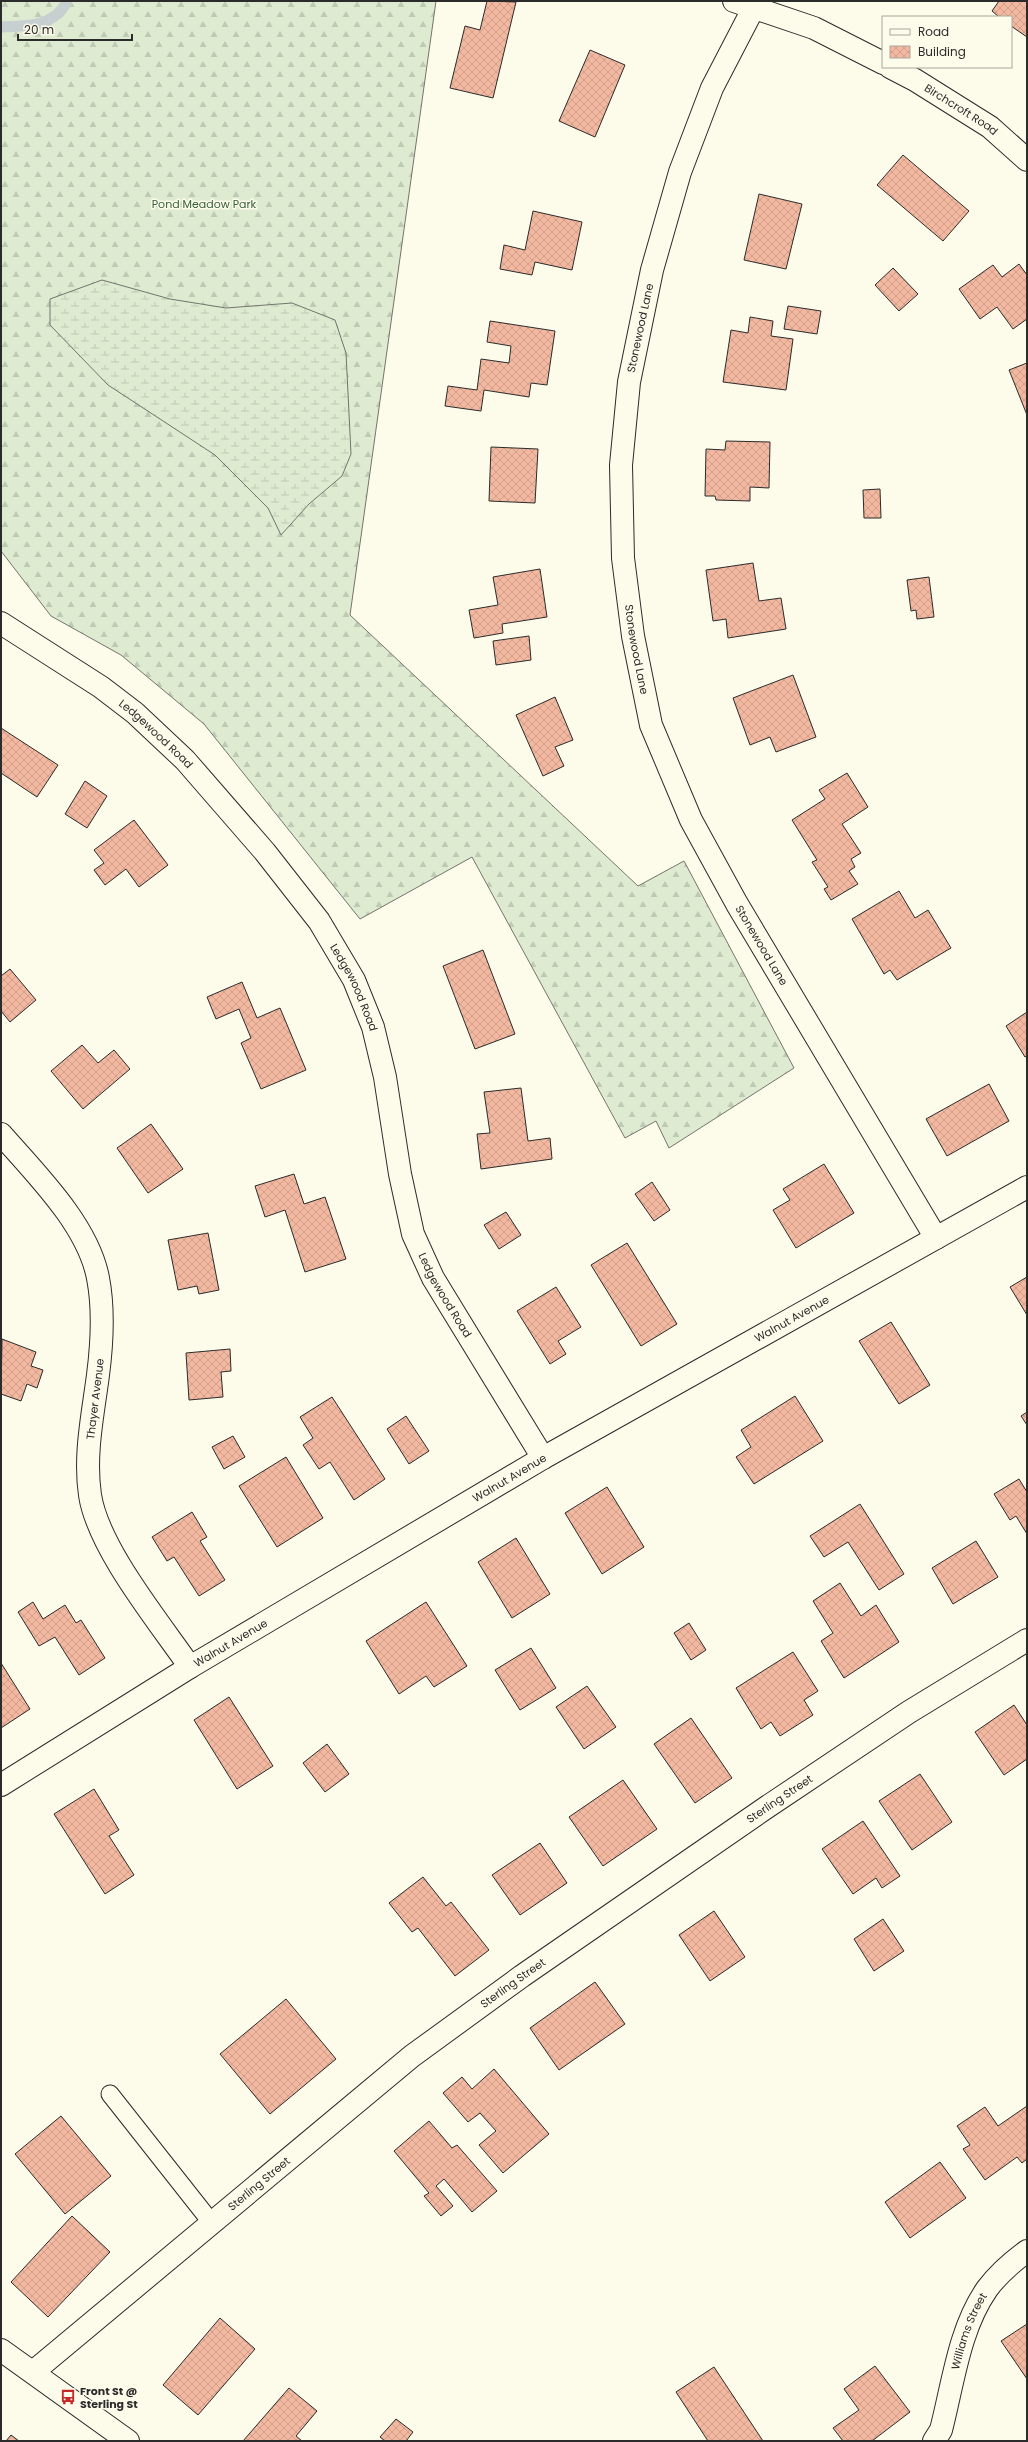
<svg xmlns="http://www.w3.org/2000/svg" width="1028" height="2442" font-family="Poppins,sans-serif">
	<defs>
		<pattern id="forest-firs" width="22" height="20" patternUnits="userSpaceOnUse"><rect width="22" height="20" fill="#deebd1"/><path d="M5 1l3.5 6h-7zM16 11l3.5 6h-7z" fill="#bfcab4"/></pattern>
		<pattern id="wetland-marsh" width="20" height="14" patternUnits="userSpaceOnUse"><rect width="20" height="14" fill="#deebd1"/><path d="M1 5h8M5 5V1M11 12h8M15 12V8" fill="none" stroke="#bfcab4"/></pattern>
		<pattern id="building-cross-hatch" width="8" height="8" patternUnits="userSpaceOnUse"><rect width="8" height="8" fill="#f2b8a0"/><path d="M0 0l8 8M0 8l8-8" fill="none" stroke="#d09e8a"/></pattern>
	</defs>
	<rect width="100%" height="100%" fill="#fdfbea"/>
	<path fill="url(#forest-firs)" stroke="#74746e" d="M1 1H436L350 615 638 886 684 861 794 1068 669 1148 656 1121 625 1138 472 857 360 919 204 724 121 655 51 616 1 551Z"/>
	<path fill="url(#wetland-marsh)" stroke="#74746e" d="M102 280 170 299 226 308 292 303 335 320 346 353 351 454 342 476 309 504 281 535 268 508 215 455 108 385 50 325V299Z"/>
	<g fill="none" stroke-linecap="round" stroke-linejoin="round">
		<path stroke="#c7d0d0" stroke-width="11" d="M1 27C26 26 55 27 67 1"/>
	</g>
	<path fill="url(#building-cross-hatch)" stroke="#2b2b2b" d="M487 1 516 2 493 98 450 88 465 26 480 30Z
		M999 1H1027V37L1011 26V17H999L992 11Z
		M590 50 625 65 595 137 559 121Z
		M903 155 969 211 943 241 877 185Z
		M759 194 802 204 786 269 744 260Z
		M533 211 582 222 572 270 535 262 532 275 500 269 504 245 525 250Z
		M1019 264 1027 275V319L1013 329 997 307 980 319 959 289 993 265 1002 277Z
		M893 268 918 294 899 311 875 285Z
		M788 306 821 311 817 334 784 329Z
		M750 317 773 321 771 336 793 339 786 390 723 382 731 330 748 333Z
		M490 321 555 331 547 385 531 383 529 397 484 390 481 411 445 406 448 386 477 390 481 359 509 363 511 346 487 342Z
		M1027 363V415L1009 370Z
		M726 441 770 442 769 488 750 487V501L716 500 715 496H705L706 449 725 450Z
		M491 447 538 449 535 503 489 501Z
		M880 489 881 518H864L863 490Z
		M753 563 759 601 781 598 786 629 728 638 726 619 713 621 706 570Z
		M540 569 547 617 502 624 503 633 474 638 469 610 498 605 493 577Z
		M929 577 934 617 917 619 916 610 911 611 907 580Z
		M529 636 531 660 496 665 493 641Z
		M793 675 816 737 776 752 770 737 750 745 733 698Z
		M555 697 573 740 555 747 564 766 543 776 516 715Z
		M1 728 58 765 37 797 1 773Z
		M847 773 868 807 842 824 861 853 851 859 855 867 849 871 858 884 831 900 824 889 828 887 812 862 817 860 792 820 825 799 819 790Z
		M85 781 107 796 87 828 65 814Z
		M134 820 168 865 139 887 126 869 105 885 94 870 104 863 94 850Z
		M899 891 915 918 928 910 951 948 897 980 890 970 884 974 852 919Z
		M483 950 515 1034 475 1049 443 966Z
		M10 969 36 1000 10 1022 1 1011V976Z
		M242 982 257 1018 280 1008 306 1070 261 1089 241 1043 251 1038 239 1009 216 1019 207 997Z
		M1027 1012V1056L1025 1057 1006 1026Z
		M82 1045 98 1063 114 1050 130 1069 83 1109 51 1071Z
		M989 1084 1009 1121 947 1156 926 1119Z
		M521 1088 528 1141 550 1138 552 1159 481 1169 477 1134 490 1133 484 1092Z
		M151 1124 183 1169 148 1193 117 1148Z
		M824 1164 854 1213 796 1248 773 1210 790 1200 783 1189Z
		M294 1174 304 1204 325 1197 346 1259 305 1272 285 1210 265 1217 255 1186Z
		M652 1182 670 1210 654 1221 635 1194Z
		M506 1212 521 1235 499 1249 484 1225Z
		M208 1233 219 1290 199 1294 197 1286 178 1290 168 1240Z
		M627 1243 677 1324 641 1346 591 1265Z
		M1027 1277V1315L1010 1287Z
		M556 1287 581 1327 558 1341 566 1354 550 1364 517 1311Z
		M891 1322 930 1385 899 1404 859 1341Z
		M2 1339 36 1352 31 1366 43 1370 37 1388 27 1384 21 1401 1 1394Z
		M230 1349 231 1371 221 1372 223 1397 189 1400 186 1353Z
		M795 1396 823 1441 754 1484 736 1457 751 1447 741 1430Z
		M332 1397 385 1479 354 1500 330 1462 319 1469 303 1445 313 1438 300 1417Z
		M1027 1412V1425L1021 1416Z
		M406 1416 429 1451 409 1464 387 1429Z
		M233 1436 245 1457 224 1469 212 1447Z
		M286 1457 323 1518 277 1547 239 1486Z
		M1019 1479 1027 1492V1534L1016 1516 1010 1520 994 1494Z
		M607 1487 644 1547 602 1574 565 1513Z
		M860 1504 904 1574 879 1590 848 1542 824 1557 810 1536Z
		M192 1512 207 1537 200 1541 225 1580 199 1596 174 1557 167 1561 152 1537Z
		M516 1538 550 1594 512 1618 478 1562Z
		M976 1541 998 1577 953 1604 932 1568Z
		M840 1583 861 1616 876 1605 899 1642 844 1678 821 1641 833 1633 813 1601Z
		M33 1602 43 1619 65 1605 76 1623 81 1620 105 1658 79 1675 55 1637 39 1646 18 1612Z
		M426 1602 467 1666 434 1687 426 1676 399 1694 366 1641Z
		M689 1623 706 1650 691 1660 674 1633Z
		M531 1648 556 1688 520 1710 495 1670Z
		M793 1652 818 1691 804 1700 813 1715 780 1736 771 1722 761 1729 736 1688Z
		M1 1663 30 1709 1 1728Z
		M587 1686 616 1727 584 1749 556 1707Z
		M229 1697 273 1766 237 1789 194 1720Z
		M1014 1705 1027 1725V1759L1004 1775 975 1732Z
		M691 1718 732 1778 695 1803 654 1744Z
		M327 1744 349 1774 325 1792 303 1763Z
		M920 1774 952 1822 912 1850 879 1801Z
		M623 1780 657 1829 603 1866 569 1817Z
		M94 1789 119 1830 109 1836 134 1875 105 1894 54 1814Z
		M863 1821 900 1876 882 1888 876 1878 853 1894 822 1849Z
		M540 1843 567 1883 520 1915 492 1875Z
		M423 1877 446 1906 451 1902 489 1950 455 1976 418 1928 412 1932 389 1903Z
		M714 1911 745 1957 710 1981 679 1935Z
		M883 1919 904 1951 874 1971 854 1939Z
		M595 1982 625 2024 559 2070 530 2028Z
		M286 1999 336 2059 270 2114 220 2054Z
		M494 2069 549 2134 503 2173 479 2145 496 2131 480 2113 468 2122 443 2093 462 2077 472 2089Z
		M1027 2106V2159L1022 2163 1017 2157 985 2180 963 2149 970 2145 957 2126 985 2107 998 2126Z
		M61 2116 111 2176 65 2214 15 2154Z
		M429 2121 452 2148 457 2145 497 2191 472 2212 444 2179 436 2186 453 2206 441 2216 424 2196 429 2193 394 2151Z
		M940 2162 966 2198 910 2238 885 2202Z
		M72 2216 110 2252 48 2317 11 2282Z
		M220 2318 255 2349 198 2415 163 2385Z
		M1027 2324V2379L1001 2341Z
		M875 2366 910 2412 872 2441H843L833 2428 859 2410 844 2389Z
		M714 2367 763 2441H708L676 2392Z
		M289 2388 317 2411 296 2436 302 2441H243Z
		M396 2419 413 2432 406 2441H385L380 2437Z
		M11 2435 19 2441H6Z"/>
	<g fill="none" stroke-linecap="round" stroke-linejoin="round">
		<defs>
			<path id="service" d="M110 2094 211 2222"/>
			<g id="minor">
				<path d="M734 1 814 28 883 63"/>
				<path id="s1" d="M753 9 712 88 680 172 652 270 629 382 621 465 623 558 633 636 651 725 691 820 737 904 936 1238"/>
				<path id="s2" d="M890 67 915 80 990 127 1027 160"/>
				<path id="s3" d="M1 623 101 687 135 713 185 760 265 852 319 921 354 980 373 1027 385 1077 400 1174 413 1234 433 1278 543 1458"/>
				<path d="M1 1134C36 1174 88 1225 98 1278 104 1309 102 1344 98 1375 93 1414 84 1455 90 1495 98 1548 159 1622 190 1667"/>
				<path id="s4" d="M1 1785 190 1667 543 1458 1027 1187"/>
				<path id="s5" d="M33 2372 412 2056 522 1976 767 1807 909 1712 1027 1640"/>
				<path id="s6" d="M934 2441 941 2430C953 2384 959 2329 987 2289 998 2274 1012 2262 1027 2251"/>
			</g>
			<path id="tertiary" d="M1 2350 128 2441"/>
		</defs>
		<use href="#service" stroke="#2b2b2b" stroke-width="19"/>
		<use href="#minor" stroke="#2b2b2b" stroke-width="24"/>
		<use href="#tertiary" stroke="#2b2b2b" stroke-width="24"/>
		<use href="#service" stroke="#fdfbea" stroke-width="17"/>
		<use href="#minor" stroke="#fdfbea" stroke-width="22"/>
		<use href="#tertiary" stroke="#fdfbea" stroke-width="22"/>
	</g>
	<defs>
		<symbol id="bus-bare" viewBox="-9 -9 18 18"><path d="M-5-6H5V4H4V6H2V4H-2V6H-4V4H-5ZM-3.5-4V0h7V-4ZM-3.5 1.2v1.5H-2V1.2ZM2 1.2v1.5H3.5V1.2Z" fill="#c62828" stroke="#fdfbea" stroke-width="2.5" paint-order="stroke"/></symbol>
	</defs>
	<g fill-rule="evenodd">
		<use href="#bus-bare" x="57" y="2386" width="22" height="22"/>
	</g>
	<g text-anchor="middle" stroke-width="3" stroke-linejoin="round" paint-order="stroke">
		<g font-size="11" fill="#2b2b2b" stroke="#fdfbea">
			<text dy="4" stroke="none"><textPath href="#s2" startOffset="83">Birchcroft Road</textPath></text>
			<text transform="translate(640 328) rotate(-78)" y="4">Stonewood Lane</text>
			<text dy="4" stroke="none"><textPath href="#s1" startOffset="664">Stonewood Lane</textPath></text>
			<text dy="4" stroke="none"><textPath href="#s3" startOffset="191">Ledgewood Road</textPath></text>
			<text dy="4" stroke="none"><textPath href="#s1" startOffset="988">Stonewood Lane</textPath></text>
			<text dy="4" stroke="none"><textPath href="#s3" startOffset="515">Ledgewood Road</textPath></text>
			<text dy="4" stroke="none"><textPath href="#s3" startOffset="839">Ledgewood Road</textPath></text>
			<text dy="4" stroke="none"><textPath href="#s4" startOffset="918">Walnut Avenue</textPath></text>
			<text transform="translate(95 1399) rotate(-83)" y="4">Thayer Avenue</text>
			<text dy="4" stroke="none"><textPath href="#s4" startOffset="594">Walnut Avenue</textPath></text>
			<text dy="4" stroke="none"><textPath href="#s4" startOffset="270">Walnut Avenue</textPath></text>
			<text dy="4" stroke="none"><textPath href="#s5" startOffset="942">Sterling Street</textPath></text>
			<text dy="4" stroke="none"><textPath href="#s5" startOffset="618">Sterling Street</textPath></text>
			<text dy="4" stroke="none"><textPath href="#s5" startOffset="294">Sterling Street</textPath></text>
			<text dy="4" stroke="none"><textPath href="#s6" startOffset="116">Williams Street</textPath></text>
		</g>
		<g font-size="11" fill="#34623c" stroke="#fdfbea">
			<text x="204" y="208">Pond Meadow Park</text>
		</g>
		<g font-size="11" font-weight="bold" fill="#2b2b2b" stroke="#fdfbea" text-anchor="start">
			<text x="80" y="2395">Front St @<tspan x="80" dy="13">Sterling St</tspan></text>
		</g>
	</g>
	<rect width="1028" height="2442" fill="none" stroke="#2b2b2b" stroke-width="4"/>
	<rect x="882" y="16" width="130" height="52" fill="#fdfbea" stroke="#a9a89e"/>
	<rect x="890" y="29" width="20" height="6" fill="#fdfbea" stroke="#a9a89e"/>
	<text x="918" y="36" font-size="12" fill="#2b2b2b">Road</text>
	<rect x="890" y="46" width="20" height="12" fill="url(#building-cross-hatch)" stroke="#a9a89e"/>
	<text x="918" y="56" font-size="12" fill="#2b2b2b">Building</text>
	<path d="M18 34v6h114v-6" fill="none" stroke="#2b2b2b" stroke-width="2"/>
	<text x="24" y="34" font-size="12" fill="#2b2b2b" stroke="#fdfbea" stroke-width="3" paint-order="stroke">20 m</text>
</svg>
